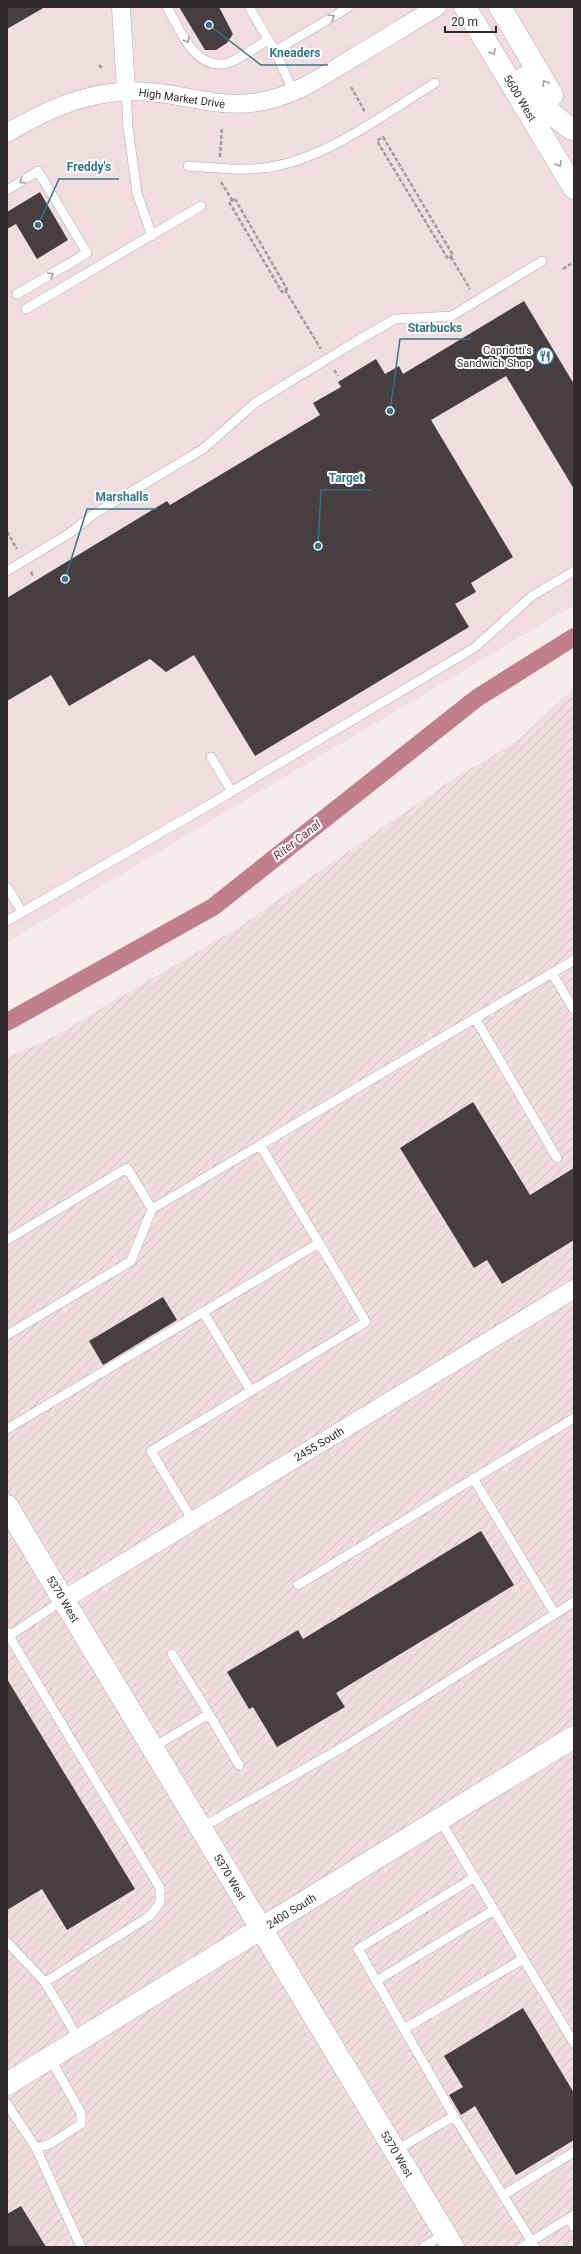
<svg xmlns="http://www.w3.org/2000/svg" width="581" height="2254" font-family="Roboto,sans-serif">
	<defs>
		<pattern id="industrial-furrows" width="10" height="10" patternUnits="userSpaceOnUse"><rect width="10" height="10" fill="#f0dde0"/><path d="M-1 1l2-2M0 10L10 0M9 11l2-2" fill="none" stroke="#cebec0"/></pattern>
	</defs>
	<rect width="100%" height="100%" fill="#f6ebed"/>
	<path fill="#f0dde0" d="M7 7H574V605L7 942Z"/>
	<path fill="url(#industrial-furrows)" d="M574 688V2247H7V1057L46 1041 236 929 450 781 517 741Z"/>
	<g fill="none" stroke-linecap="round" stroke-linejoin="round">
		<path stroke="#c17e8c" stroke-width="18" d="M7 1022 213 907 477 698 574 637"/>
	</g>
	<path fill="#473e40" d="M7 7H45L7 29Z
		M179 7H219L233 34 227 43 216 50H205Z
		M40 192 68 240 37 259 16 224 7 229V212Z
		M524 301 574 384V489L506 376 431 420 513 557 471 583 476 592 455 604 469 627 255 756 194 655 166 672 150 659 69 706 51 675 7 701V598L167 501 170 505 320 415 313 403 341 387 338 382 376 359 385 374 399 366 403 374Z
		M473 1102 530 1195 574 1168V1240L502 1284 487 1260 474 1268 400 1148Z
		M163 1297 177 1320 103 1365 89 1341Z
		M481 1531 514 1585 336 1693 345 1707 277 1747 253 1707 249 1709 227 1672 298 1630 303 1639Z
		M7 1679 135 1889 67 1930 42 1889 7 1910Z
		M523 2008 574 2093V2140L516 2175 475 2106 461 2115 454 2103 449 2095 463 2087 444 2056Z
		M21 2206 46 2247H7V2214Z"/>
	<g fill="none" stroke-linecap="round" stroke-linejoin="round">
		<defs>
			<path id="lane" d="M167 7C180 29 195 72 228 63 242 58 256 47 268 40
				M249 7 275 51 293 91
				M275 51 349 7
				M126 90 128 128 137 193 152 236
				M188 166C217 168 247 172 276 166 331 155 387 112 435 83
				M7 190 38 171 87 253 17 294
				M26 309 201 206
				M7 571 70 533 94 514 203 449 255 403 355 342 395 319 452 316 542 261
				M211 757 232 792
				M7 887 22 912
				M7 921 209 805 474 648 532 596 574 571
				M552 973 574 1010
				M475 1018 557 1158
				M7 1240 127 1168 152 1209
				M203 1312 251 1391
				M7 1335 131 1261 152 1209 260 1145
				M7 1429 319 1243 260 1145 574 960
				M473 1478 555 1614
				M193 1521 151 1451 366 1322 319 1243
				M298 1585 574 1418
				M7 1632 9 1636 63 1600
				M9 1636 160 1888V1903L150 1916 45 1982 79 2040
				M172 1654 209 1714
				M152 1748 209 1714 239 1765
				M440 1820 574 2043
				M201 1828 345 1746 574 1602
				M7 1942 45 1982
				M376 1981 494 1910
				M404 2029 523 1959
				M7 2104 36 2148 50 2144 81 2124V2113L50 2058
				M454 2116 535 2247
				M36 2148 81 2247
				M395 2151 454 2116 358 1949 475 1877
				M503 2195 574 2152
				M569 2218 574 2227
				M423 2247 445 2234
				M522 2247 574 2215"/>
			<path id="street" d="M121 7 126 90
				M7 133C54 105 103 85 159 93 193 97 223 108 258 102 294 97 326 74 356 56 383 40 410 23 437 7
				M63 1600 574 1289"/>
			<path id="secondary" d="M465 7 574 188
				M500 7 552 95
				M524 78C537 100 551 116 572 129
				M7 1506 453 2247
				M7 2084 574 1737"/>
		</defs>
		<use href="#lane" stroke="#b2a7a9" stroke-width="10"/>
		<use href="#street" stroke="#b2a7a9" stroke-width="19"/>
		<use href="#secondary" stroke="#b2a7a9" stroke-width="23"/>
		<path stroke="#a29a9c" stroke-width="2.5" stroke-dasharray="4 2" stroke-linecap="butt" d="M99 65 102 68
			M351 87 365 112
			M383 137 453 255 448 259 377 141Z
			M220 157 222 127
			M221 182 232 200
			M235 199 287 289 282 292 229 202Z
			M451 257 470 289
			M563 269 574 262
			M285 290 321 349
			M334 370 338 376
			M7 532 17 549
			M31 572 33 576"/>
		<use href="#lane" stroke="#fff" stroke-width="9"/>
		<use href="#street" stroke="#fff" stroke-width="18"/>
		<use href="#secondary" stroke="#fff" stroke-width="22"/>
	</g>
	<defs><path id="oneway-chevron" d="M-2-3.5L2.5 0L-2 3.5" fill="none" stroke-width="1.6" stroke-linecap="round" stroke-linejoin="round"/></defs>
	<g stroke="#a19fa0">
		<use href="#oneway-chevron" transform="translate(332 17) rotate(-31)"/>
		<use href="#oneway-chevron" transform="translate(187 40) rotate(59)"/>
		<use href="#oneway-chevron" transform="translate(493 52) rotate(59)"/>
		<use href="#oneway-chevron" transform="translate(545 83) rotate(-121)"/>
		<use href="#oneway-chevron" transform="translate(559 164) rotate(59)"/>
		<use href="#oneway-chevron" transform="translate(22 181) rotate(149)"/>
		<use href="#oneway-chevron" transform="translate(51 275) rotate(-31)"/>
	</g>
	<defs>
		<symbol id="restaurant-ring" viewBox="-11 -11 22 22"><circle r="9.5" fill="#fff" stroke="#347688" stroke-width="1.5"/><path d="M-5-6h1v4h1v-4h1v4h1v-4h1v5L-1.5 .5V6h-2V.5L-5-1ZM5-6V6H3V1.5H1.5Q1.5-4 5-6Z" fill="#347688"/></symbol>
	</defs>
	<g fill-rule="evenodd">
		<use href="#restaurant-ring" x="535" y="346" width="20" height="20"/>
	</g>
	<g text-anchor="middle" stroke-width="4" stroke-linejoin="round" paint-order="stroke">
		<g font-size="11" fill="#2e2a2b" stroke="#fff">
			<text transform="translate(182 98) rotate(8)" y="4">High Market Drive</text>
			<text transform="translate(520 98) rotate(59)" y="4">5600 West</text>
			<text transform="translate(319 1444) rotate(-31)" y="4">2455 South</text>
			<text transform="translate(63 1599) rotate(59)" y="4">5370 West</text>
			<text transform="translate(230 1877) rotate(59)" y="4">5370 West</text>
			<text transform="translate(291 1911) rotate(-32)" y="4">2400 South</text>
			<text transform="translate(397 2154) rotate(59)" y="4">5370 West</text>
		</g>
		<g font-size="11" fill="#2e2a2b" stroke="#fff" text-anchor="end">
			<text x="532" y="354">Capriotti's<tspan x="532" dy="13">Sandwich Shop</tspan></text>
		</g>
		<g font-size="12" font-style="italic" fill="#7b2a40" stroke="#fff">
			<text transform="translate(297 840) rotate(-38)" y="4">Riter Canal</text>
		</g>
	</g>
	<path fill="none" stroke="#347688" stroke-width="1.5" d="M209 25L261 65H328M38 225L59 179H119M390 411L400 339H471M318 546L321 490H371M65 579L87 509H157"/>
	<g fill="#347688" stroke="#fff" stroke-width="1.5">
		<circle cx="209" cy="25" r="4"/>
		<circle cx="38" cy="225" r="4"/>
		<circle cx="390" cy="411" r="4"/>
		<circle cx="318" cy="546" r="4"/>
		<circle cx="65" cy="579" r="4"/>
	</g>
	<g font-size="12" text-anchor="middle" font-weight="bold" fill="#347688" stroke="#fff" stroke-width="4" stroke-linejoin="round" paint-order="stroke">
		<text x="295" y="57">Kneaders</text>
		<text x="89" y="171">Freddy's</text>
		<text x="435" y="332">Starbucks</text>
		<text x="346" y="482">Target</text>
		<text x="122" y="501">Marshalls</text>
	</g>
	<rect width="581" height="2254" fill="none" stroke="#2e2a2b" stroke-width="16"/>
	<path d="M445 26v6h51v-6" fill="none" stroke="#2e2a2b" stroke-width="2"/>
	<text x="451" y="26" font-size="12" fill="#2e2a2b" stroke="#ffffff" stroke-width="3" paint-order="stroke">20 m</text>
</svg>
